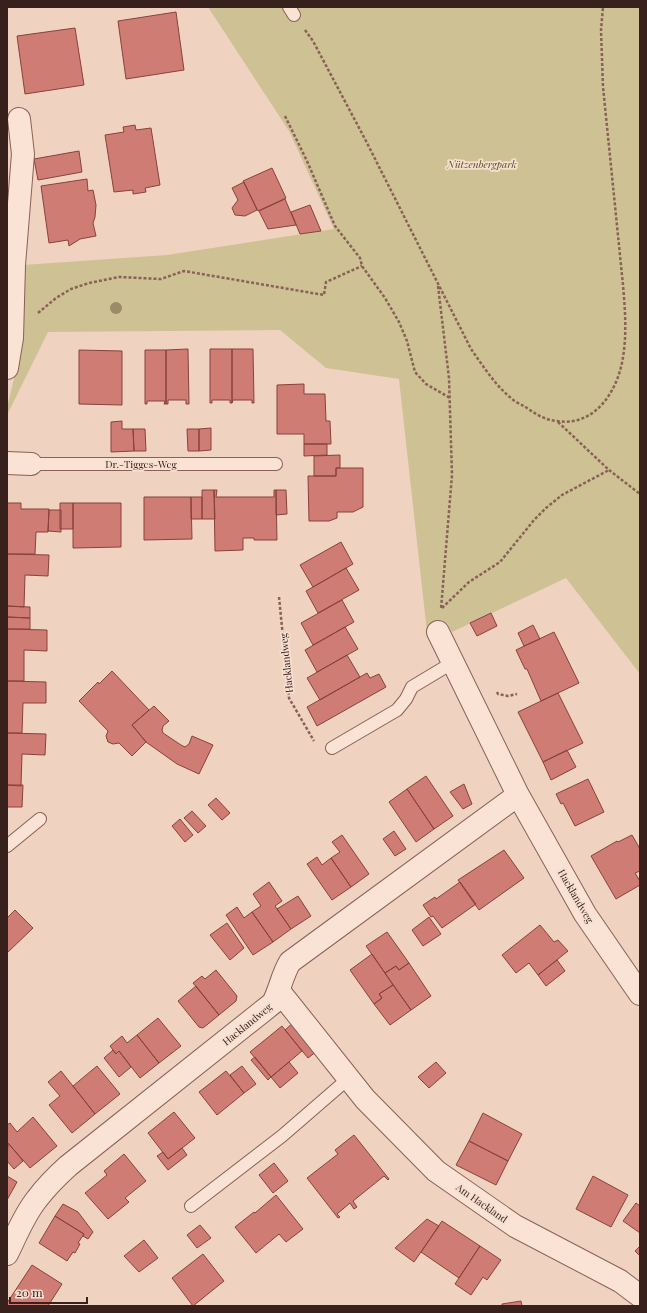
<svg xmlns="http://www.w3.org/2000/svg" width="647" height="1313" font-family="'Playfair Display',serif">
	<rect width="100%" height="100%" fill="#efd2c0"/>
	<path fill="#cec194" d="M208 7H640V674L566 578 452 632 447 623 427 632 399 379 326 368 280 330 48 332 7 415V408L18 362 23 265 167 255 334 229 289 131Z"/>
	<path fill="#cf7c74" stroke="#89413c" d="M176 12 184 70 126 79 118 21Z
		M75 28 84 85 25 94 17 36Z
		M135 125 136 130 151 128 160 185 145 188 146 192 133 194V190L114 192 105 135 124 132 123 127Z
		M79 151 82 172 38 180 34 159Z
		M272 168 286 198 258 211 243 181Z
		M87 179 88 191 93 190 96 205 95 217 93 223 96 236 80 239 69 246 68 240 49 243 41 186Z
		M244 182 257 210 245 216 235 215 232 208 238 200 232 188Z
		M285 199 296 225 268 229 259 211Z
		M310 205 321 231 300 234 291 212Z
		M188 349 189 404H186V400H168V404H166V350Z
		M210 349H232V403H230V400H212V403H210Z
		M232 349H253L254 403H252V400H233L232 403Z
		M79 350 122 351V405L79 404Z
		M145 350H166V404H164L165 401H147V404H145Z
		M304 384V394H325L326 421H330L331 444H304V434H277V385Z
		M122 421V429H133L134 451 111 452V422Z
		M211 428V450L199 451V429Z
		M133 429H145L146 451H134Z
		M187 429H199V451H188Z
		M304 444H327V455L304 456Z
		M340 455V468H336V476H314V456Z
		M336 468H363V507L353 512H337V518L329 521H309L308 476H336Z
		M202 490H214L215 519H202Z
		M214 490H217L216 497H274V490H276L277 540H254V538H243V550L215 551Z
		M276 490H286L287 514 276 515Z
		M144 497H191L192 539 144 540Z
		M191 497H202V519H191Z
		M7 503H21V509H49L48 532H36L35 554H7Z
		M60 503H73V529H60Z
		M73 503H121V547L73 548Z
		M49 510H61V532L48 531Z
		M341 542 353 564 313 587 300 565Z
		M7 554 49 555 48 576 25 575 24 607 7 606Z
		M346 568 359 590 318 613 306 591Z
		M342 600 354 622 313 645 301 623Z
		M7 606 30 607V618L7 617Z
		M491 613 497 626 477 636 470 623Z
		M7 617 30 618V629H7Z
		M533 625 540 639 524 646 518 633Z
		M345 627 358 649 317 672 305 650Z
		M7 629 47 630V651L24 650V681H7Z
		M554 632 579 683 541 701 527 669H525L516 650Z
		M347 655 360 677 320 700 307 678Z
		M112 671 149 710 132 725 146 742 132 756 119 743 113 744 108 742 106 736 108 731 79 701 98 682 99 684Z
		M367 673 370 678 379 674 386 687 317 726 307 707Z
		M7 681 46 682V703H23L22 733H7Z
		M558 693 583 743 543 762 518 712Z
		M154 706 169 721 163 726 162 730 163 733 181 745 185 747 189 744 192 736 213 745 199 774 177 764 146 742 132 725Z
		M7 733 46 734 45 755 22 754 21 786 7 785Z
		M567 750 576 767 551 780 543 762Z
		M426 776 453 816 434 829 407 789Z
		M588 779 604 812 575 826 563 803 561 804 556 794Z
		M464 784 472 804 463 809 450 792Z
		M7 785H23L22 807H7Z
		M407 789 434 829 416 842 389 802Z
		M216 798 230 813 222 820 208 805Z
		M192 811 206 826 198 833 184 818Z
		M180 819 193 835 185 842 172 826Z
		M394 831 406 849 395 856 383 839Z
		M342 835 369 874 351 887 331 858 340 852 332 842Z
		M632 835 640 849V871L635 873 640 881V885L616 899 591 856 617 841 618 842Z
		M504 850 524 878 479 910 458 880Z
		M317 857 322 865 331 858 351 887 332 900 307 864Z
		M269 882 282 901 275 906 291 929 273 942 252 912 261 906 253 894Z
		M460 882 476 904 442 928 433 916 431 917 423 905 435 897 436 899Z
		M298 896 311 916 291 929 277 909Z
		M237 907 244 918 252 912 273 942 253 955 226 915Z
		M15 910 33 928 7 953V918Z
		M429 917 441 934 423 946 412 930Z
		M227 923 244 948 230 960 210 935Z
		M540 925 554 942 558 940 568 951 538 975 529 963 516 973 502 955Z
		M387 932 409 963 399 970 396 966 385 973 366 946Z
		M372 954 393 985 379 994 382 998 374 1004 350 970Z
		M557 960 565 971 546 986 538 975Z
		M409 963 431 996 411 1010 385 973 396 966 399 970Z
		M216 970 237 996 236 1001 219 1015 193 983 202 976 205 979Z
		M393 985 411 1010 390 1025 374 1004 382 998 379 994Z
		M196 986 219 1015 203 1028 199 1027 178 1001Z
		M158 1018 181 1046 159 1063 137 1035Z
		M294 1022 317 1051 308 1058 285 1030Z
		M282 1026 302 1051 271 1077 250 1052Z
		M137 1035 159 1063 140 1078 119 1051 116 1054 110 1046 122 1036 127 1043Z
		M113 1050 116 1054 119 1051 131 1067 119 1077 104 1058Z
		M255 1057 271 1077 268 1080 251 1060Z
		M289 1062 298 1073 280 1088 271 1077Z
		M436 1062 446 1073 429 1088 418 1077Z
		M97 1066 120 1094 95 1114 73 1086Z
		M242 1066 256 1084 244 1093 230 1075Z
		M61 1071 95 1114 72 1133 49 1105 60 1096 48 1082Z
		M226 1071 244 1093 217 1115 199 1092Z
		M174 1112 195 1138 168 1159 148 1133Z
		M483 1113 522 1134 508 1161 469 1141Z
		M33 1117 57 1146 30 1168 7 1142V1125L10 1123 17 1132Z
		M354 1135 389 1179 388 1180 384 1176 353 1201 357 1207 354 1209 350 1203 337 1214 340 1217 338 1218 307 1178 338 1154 335 1150Z
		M469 1141 508 1161 496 1185 456 1165Z
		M8 1143 23 1161 14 1169 7 1161Z
		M182 1148 187 1155 168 1170 157 1156 163 1152 168 1159Z
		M124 1154 146 1181 125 1198 129 1202 108 1219 85 1193 107 1175 104 1171Z
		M274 1163 288 1181 273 1193 259 1175Z
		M7 1176 17 1182 7 1200Z
		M593 1176 628 1195 611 1227 576 1209Z
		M276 1195 303 1229 286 1242 279 1234 256 1253 235 1227 254 1212 255 1213Z
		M636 1203 640 1206V1233L623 1221Z
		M63 1204 78 1212 93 1232 88 1239 83 1236 84 1234 55 1216Z
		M55 1216 84 1234 78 1243 80 1244 75 1253 73 1252 67 1261 39 1243Z
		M427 1219 439 1226 414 1262 395 1248Z
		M442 1221 480 1246 459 1278 421 1252Z
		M200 1225 211 1238 197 1248 187 1235Z
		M144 1240 158 1258 139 1272 124 1256Z
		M480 1246 501 1260 487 1280 483 1277 471 1295 455 1284Z
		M640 1246V1256L635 1251Z
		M203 1254 224 1281 193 1306 172 1278Z
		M32 1265 62 1284 48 1306H7V1303Z
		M521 1301 522 1306H502V1304Z"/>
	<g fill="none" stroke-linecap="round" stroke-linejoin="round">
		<defs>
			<path id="service" d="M289 7 294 15
				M31 464H276
				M332 748 397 710 406 699 412 687 452 663
				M7 846 40 819
				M191 1206 282 1136 349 1078"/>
			<path id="minor" d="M7 368 12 338 14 265 23 154 19 119
				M7 463 31 464
				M438 632 518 795 585 914 640 994
				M279 991 365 1099 436 1171 515 1226 620 1281 640 1296
				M7 1254C16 1236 24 1215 37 1199 46 1187 57 1176 68 1166L273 1003C280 990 282 975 290 962L518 795"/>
		</defs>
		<use href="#service" stroke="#896157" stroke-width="14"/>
		<use href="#minor" stroke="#896157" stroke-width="24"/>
		<path stroke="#896157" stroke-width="2.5" stroke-dasharray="3 2" stroke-linecap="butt" d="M305 30 313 41 366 141 471 349C483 366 495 385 511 398 515 402 520 404 524 406 534 413 544 420 557 421 595 427 618 391 623 357 627 333 625 309 623 285L603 87 601 30 603 7
			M285 116 307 161 335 226 360 258 362 266 385 298 399 322 407 341 415 372 426 384 450 398
			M438 286 449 378 452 475 441 609
			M38 313 56 298 71 289 89 283 119 277 161 279 184 271 324 295 326 282 362 266
			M558 422 609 470 640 494
			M279 597 289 698 314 741
			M442 608 469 582 500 562 534 520 546 508 562 495 609 470
			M497 692 498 694 508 696 517 694"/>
		<use href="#service" stroke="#fae2d4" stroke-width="12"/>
		<use href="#minor" stroke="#fae2d4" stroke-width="22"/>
	</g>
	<circle fill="#9b8b69" cx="116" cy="308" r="6"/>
	<g text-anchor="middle" stroke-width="3.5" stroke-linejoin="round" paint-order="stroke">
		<g font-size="10" font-style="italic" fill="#565122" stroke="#f7dfd0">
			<text x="482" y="168">Nützenbergpark</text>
		</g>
		<g font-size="10" fill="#38211c" stroke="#f7dfd0">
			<text x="141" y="468">Dr.-Tigges-Weg</text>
			<text transform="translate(286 663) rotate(-96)" y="4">Hacklandweg</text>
			<text transform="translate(576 896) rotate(60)" y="4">Hacklandweg</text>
			<text transform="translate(247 1024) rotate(-39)" y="4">Hacklandweg</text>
			<text transform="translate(482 1203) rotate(35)" y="4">Am Hackland</text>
		</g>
	</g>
	<rect width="647" height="1313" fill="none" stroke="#38211c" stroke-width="16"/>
	<path d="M10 1297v6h77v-6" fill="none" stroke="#38211c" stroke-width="2"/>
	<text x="16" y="1297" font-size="12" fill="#38211c" stroke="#f7dfd0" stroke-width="3" paint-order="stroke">20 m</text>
</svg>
